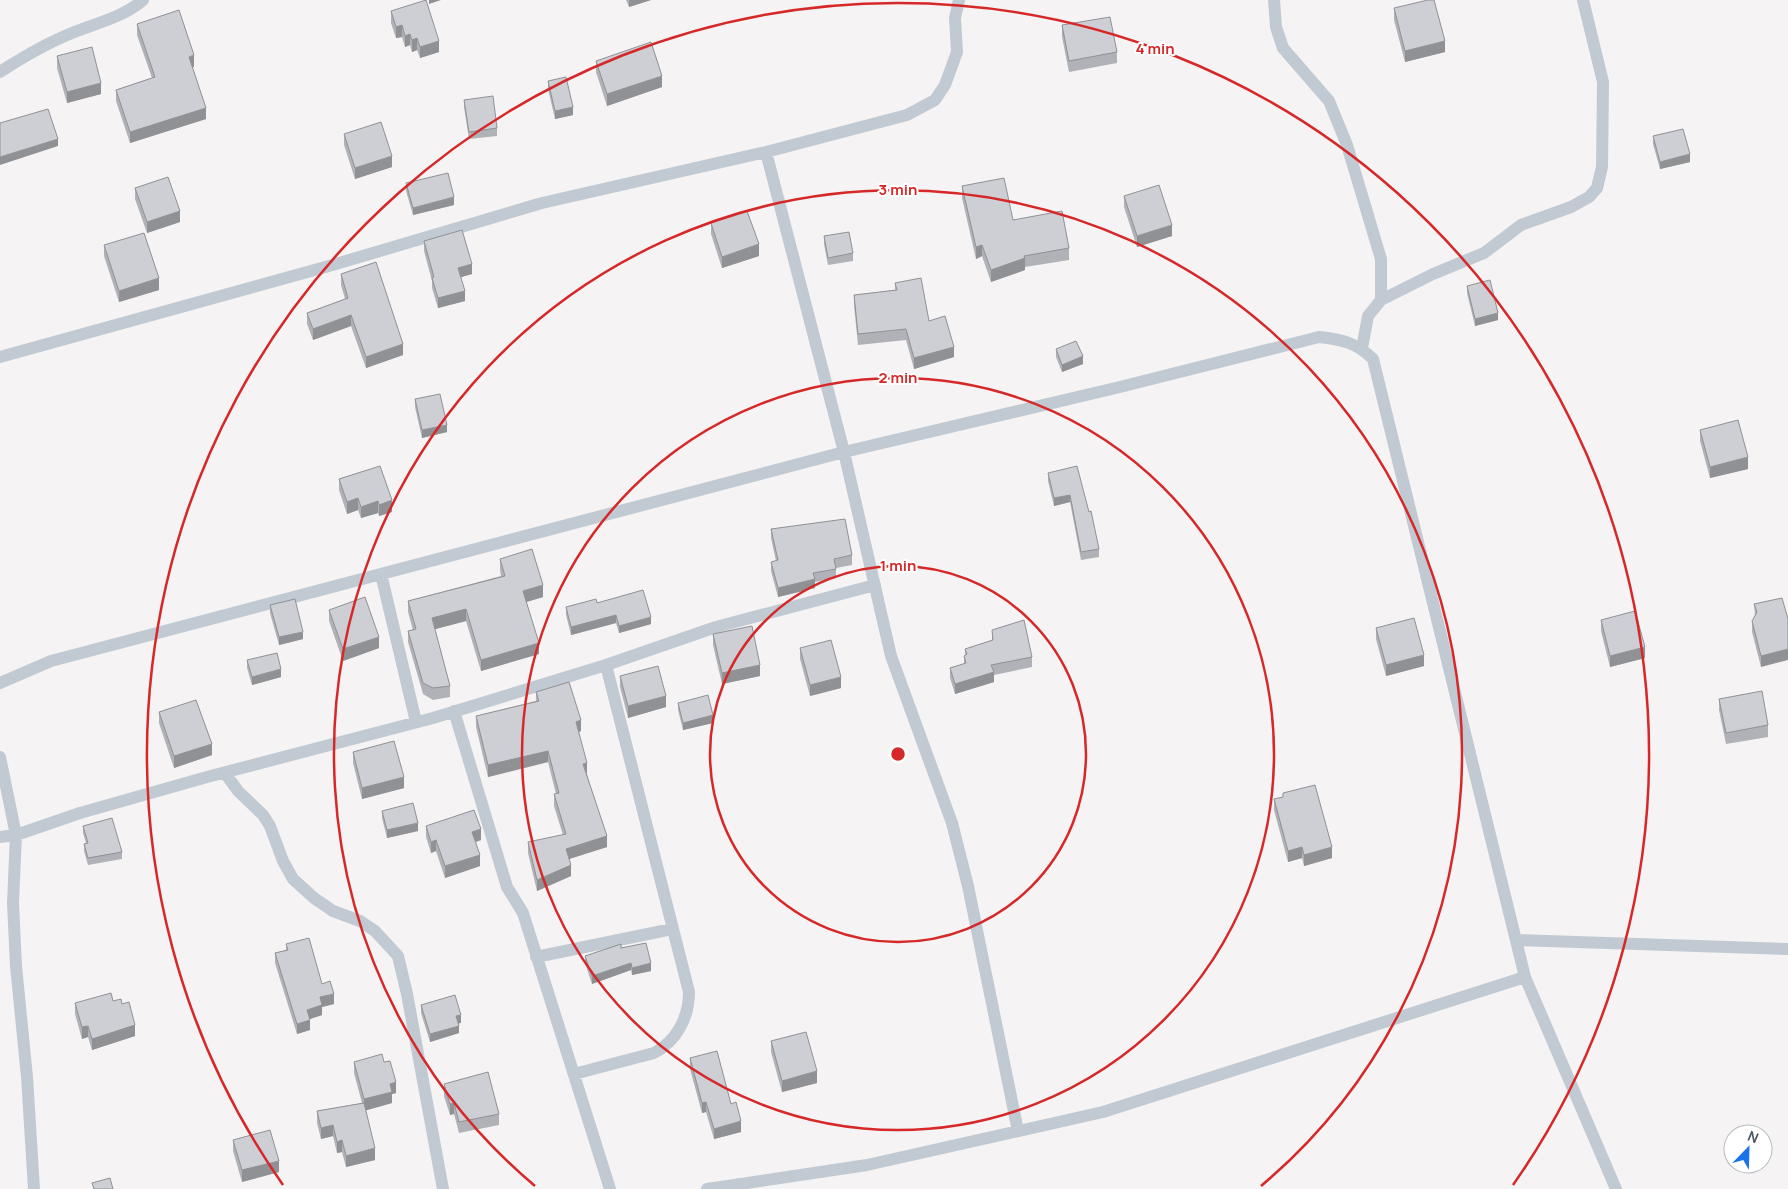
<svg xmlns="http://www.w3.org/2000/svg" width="1788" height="1189" font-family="Manrope,sans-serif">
	<rect width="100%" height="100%" fill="#f5f3f3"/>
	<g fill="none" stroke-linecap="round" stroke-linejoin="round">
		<path stroke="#c1cad2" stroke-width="12" d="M1274 0 1276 27 1283 48 1329 101 1347 145 1381 259V300
			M0 72C23 57 47 43 72 33 96 23 124 17 143 0
			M766 152 844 452 891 656 952 823 968 886 1018 1131
			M1362 348 1368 316 1381 300 1433 274 1484 253 1521 225 1571 207 1589 197 1597 188 1602 167 1603 82 1583 0
			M0 357 329 266 542 203 766 152 907 115 935 100 945 85 957 52 955 18 959 0
			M381 574 416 722
			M0 683 51 661 844 452 1120 387 1319 337C1341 339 1357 343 1373 359L1525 977 1616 1189
			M454 711 507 887 523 913 610 1189
			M0 757 16 835 13 903 16 966 27 1077 34 1189
			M225 773 238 791 263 815 270 826 283 861 293 879 314 898 333 911 360 921 375 931 398 956 407 994 443 1189
			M0 837 16 835 80 813 207 777 433 718 606 665 716 627 875 585
			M1516 940 1788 949
			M536 957 672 929
			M574 1074 654 1053C677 1041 689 1017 689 992L606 665
			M707 1189 867 1165 1103 1112 1525 977"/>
	</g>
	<path fill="#b0b2b7" d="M626 0H651L629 7Z
		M1394 8 1445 52 1405 62 1394 20Z
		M391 11 439 52 420 58 417 50 412 52 410 45 405 47 402 37 396 38 391 23Z
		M137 24 194 67H192L206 119 130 143 116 101V90L152 78 137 35Z
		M1062 25 1117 52V63L1069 72 1062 37Z
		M57 56 101 94 67 103 57 68Z
		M596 61 662 87 607 106 596 72Z
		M548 81 573 115 555 119 548 89Z
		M464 100 497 128V136L469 139 464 107Z
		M344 134 392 167 355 179 344 145Z
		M1653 136 1690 162 1660 169 1653 144Z
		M406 183 454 205 413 215 406 191Z
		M962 186 1013 220 1069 248V260L1025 267V270L991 282 982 256 976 259 962 198Z
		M135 188 180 222 147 233 135 199Z
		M1124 196 1172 236 1137 247 1124 207Z
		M711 223 759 256 722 268 711 234Z
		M824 236 853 253V261L828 265 824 244Z
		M424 241 472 274 461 277 465 301 438 308 432 288V281L424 251Z
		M104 245 159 290 119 302 104 256Z
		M341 274 403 355 366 368 351 326 313 340 307 324V313L345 299 341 285Z
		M895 283 929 321 954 357 914 369 906 340 858 345 854 305V295L895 290Z
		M1467 286 1498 320 1475 326 1467 293Z
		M1056 349 1083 364 1062 372 1056 357Z
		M415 399 447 432 422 438 415 407Z
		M1700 430 1748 469 1710 478 1700 441Z
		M380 466 392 512 379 516 378 513 361 518 358 510 347 514 339 490V479Z
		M1048 473 1089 512 1099 549V557L1081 560 1070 502 1054 506 1048 481Z
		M771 529 852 555V565L836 568V578L815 582V588L778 597 771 571V562L776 561 771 538Z
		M500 559 543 597 526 602 539 654 481 671 466 621 435 629 450 686V697L433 700 423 694 408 642V631L413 630 408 612V601L501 576 500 570Z
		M1782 598 1761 667 1752 632V621L1755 616 1754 604Z
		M597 603 651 624 619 633 616 623 571 635 566 615V607Z
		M270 605 303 639 279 645 270 613Z
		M329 610 379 648 343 661 329 621Z
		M1601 620 1645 658 1610 667 1601 631Z
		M1376 628 1424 666 1386 676 1376 639Z
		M992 630 1032 657V667L994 675V682L955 694 950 678V668L964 664V656L965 655V649L992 640Z
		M713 634 760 676 722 684 713 645Z
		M800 648 841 688 810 696 800 659Z
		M247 660 281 677 252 685 247 668Z
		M620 676 666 707 628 718 620 687Z
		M536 692 581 731 579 732 587 774 607 847 569 859 571 876 537 891 528 853V842L563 835 554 806V794H556L548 762 488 777 476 727V716L536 701Z
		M1719 699 1768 725V737L1726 744 1719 710Z
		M678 703 713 723 683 730 678 710Z
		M159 712 212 755 174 768 159 723Z
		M353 752 404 788 362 799 353 763Z
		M1283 793 1332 858 1304 866 1302 858 1288 862 1274 810V799L1283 797Z
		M382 811 418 831 387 838 382 818Z
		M83 826 122 852V859L88 865 84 851V844L86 843 83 833Z
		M426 826 481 840 476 842 480 866 445 878 436 851 431 853 426 837Z
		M286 944 322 984 334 1004 322 1007V1015L310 1019V1030L297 1034 275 963V953L286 950Z
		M621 948 651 971 632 975 631 970 592 984 585 963V956Z
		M75 1003 122 1004 135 1036 92 1050 88 1037 82 1039 75 1014Z
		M421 1005 461 1023H459V1033L430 1042 421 1013Z
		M771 1041 817 1083 782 1092 771 1052Z
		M690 1058 741 1132 714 1139 706 1112 702 1113 690 1069Z
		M354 1062H384L396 1093 392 1094V1103L366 1110 375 1160 346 1167 342 1152 337 1153 333 1136 321 1139 317 1123V1111L362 1103 354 1073Z
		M444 1084 499 1114V1125L459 1133 454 1114 450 1115 444 1096Z
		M233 1140 279 1172 242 1182 233 1151Z"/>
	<path fill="#909195" d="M429 0H441L429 4Z
		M629 0H651L629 7Z
		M402 25V37L396 38V27Z
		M410 34V45L405 47V36Z
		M417 38V50L412 52V40Z
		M439 41V52L420 58V47Z
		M1445 41V52L1405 62V51Z
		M194 55V67L189 68V57Z
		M662 76V87L607 106V94Z
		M101 83V94L67 103V92Z
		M573 107V115L555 119V111Z
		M206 108V119L130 143V132Z
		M58 139V146L0 165V157Z
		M1690 154V162L1660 169V162Z
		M392 156V167L355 179V168Z
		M454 197V205L413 215V208Z
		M180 211V222L147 233V222Z
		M1172 225V236L1137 247V236Z
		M759 244V256L722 268V257Z
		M982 245V256L976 259V247Z
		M1025 258V270L991 282V270Z
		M472 264V274L458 278V268Z
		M159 278V290L119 302V291Z
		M465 291V301L438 308V298Z
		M1498 313V320L1475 326V319Z
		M351 315V326L313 340V329Z
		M403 344V355L366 368V357Z
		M954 347V357L914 369V358Z
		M1083 356V364L1062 372V365Z
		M447 425V432L422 438V430Z
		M1748 457V469L1710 478V467Z
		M1070 495V502L1054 506V498Z
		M358 498V510L347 514V502Z
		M392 500V512L379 516V505Z
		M378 501V513L361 518V507Z
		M815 579V588L778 597V588Z
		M543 585V597L523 603V591Z
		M466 609V621L432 630V618Z
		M616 615V623L571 635V627Z
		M651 617V624L619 633V626Z
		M303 632V639L279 645V637Z
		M379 637V648L343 661V649Z
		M539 643V654L481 671V660Z
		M1645 647V658L1610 667V656Z
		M1788 649V660L1761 667V656Z
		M1424 655V666L1386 676V665Z
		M760 665V676L722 684V673Z
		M281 669V677L252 685V677Z
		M994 672V682L955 694V684Z
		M841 677V688L810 696V685Z
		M666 696V707L628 718V706Z
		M713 715V723L683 730V723Z
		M581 720V731L576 733V722Z
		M212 744V755L174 768V756Z
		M548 751V762L488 777V765Z
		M587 763V774L583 764Z
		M404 777V788L362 799V788Z
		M418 823V831L387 838V830Z
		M481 829V840L472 843V832Z
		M607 836V847L566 860V849Z
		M436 840V851L431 853V842Z
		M1302 847V858L1288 862V851Z
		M1332 847V858L1304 866V855Z
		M480 855V866L445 878V866Z
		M571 865V876L537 891V880Z
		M631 963V970L592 984V976Z
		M651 963V971L632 975V968Z
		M334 994V1004L322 1007V1015L307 1020V1010L320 997Z
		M461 1015V1023L456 1024V1016Z
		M310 1020V1030L297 1034V1024Z
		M135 1025V1036L92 1050V1039Z
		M88 1026V1037L82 1039V1027Z
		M459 1026V1033L430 1042V1034Z
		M817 1071V1083L782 1092V1081Z
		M396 1082V1093L392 1094V1103L364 1111V1099L390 1084Z
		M706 1102V1112L702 1113V1103Z
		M454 1103V1114L450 1115V1104Z
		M741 1121V1132L714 1139V1129Z
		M333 1125V1136L321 1139V1128Z
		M342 1140V1152L337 1153V1142Z
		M375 1148V1160L346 1167V1156Z
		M279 1161V1172L242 1182V1170Z"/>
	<path fill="#cdcfd5" stroke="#909195" d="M426 0 439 41 420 47 417 38 412 40 410 34 405 36 402 25 396 27 391 11Z
		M1428 0H1434L1445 41 1405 51 1394 8Z
		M179 10 194 55 189 57 206 108 130 132 116 90 155 77 137 24Z
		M1110 17 1117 52 1069 61 1062 25Z
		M651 42 662 76 607 94 596 61Z
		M92 47 101 83 67 92 57 56Z
		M566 77 573 107 555 111 548 81Z
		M493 96 497 128 469 132 464 100Z
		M48 109 58 139 0 157V123Z
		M381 122 392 156 355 168 344 134Z
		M1683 129 1690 154 1660 162 1653 136Z
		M448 173 454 197 413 208 406 183Z
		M168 177 180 211 147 222 135 188Z
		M1004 178 1013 220 1062 211 1069 248 1024 256 1025 258 991 270 982 245 976 247 962 186Z
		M1159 185 1172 225 1137 236 1124 196Z
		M747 211 759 244 722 257 711 223Z
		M462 230 472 264 458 268 465 291 438 298 432 278 434 277 424 241Z
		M849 232 853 253 828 258 824 236Z
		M144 233 159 278 119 291 104 245Z
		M376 262 403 344 366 357 351 315 313 329 307 313 348 298 341 274Z
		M921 278 929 321 945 316 954 347 914 358 906 329 858 334 854 295 897 290 895 283Z
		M1490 280 1498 313 1475 319 1467 286Z
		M1076 341 1083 356 1062 365 1056 349Z
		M440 394 447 425 422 430 415 399Z
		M1738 420 1748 457 1710 467 1700 430Z
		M380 466 392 500 379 505 378 501 361 507 358 498 347 502 339 479Z
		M1077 466 1089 512 1091 511 1099 549 1081 552 1070 495 1054 498 1048 473Z
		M845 519 852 555 834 559 836 569 813 573 815 579 778 588 771 562 778 560 771 529Z
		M532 549 543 585 523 591 539 643 481 660 466 609 432 618 450 686 433 688 423 683 408 631 416 629 408 601 505 576 500 559Z
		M643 590 651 617 619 626 616 615 571 627 566 607 596 599 597 603Z
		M365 597 379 637 343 649 329 610Z
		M1782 598 1788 619V649L1761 656 1752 621 1757 612 1754 604Z
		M295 599 303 632 279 637 270 605Z
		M1635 611 1645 647 1610 656 1601 620Z
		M1414 618 1424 655 1386 665 1376 628Z
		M1024 620 1032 657 991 665 994 672 955 684 950 668 966 663 964 656 967 654 965 649 993 640 992 630Z
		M752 626 760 665 722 673 713 634Z
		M831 640 841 677 810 685 800 648Z
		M277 653 281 669 252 677 247 660Z
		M658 666 666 696 628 706 620 676Z
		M569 682 581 720 576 722 587 763 583 764 607 836 566 849 571 865 537 880 528 842 566 834 554 794 559 793 548 751 488 765 476 716 539 701 536 692Z
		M1762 691 1768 725 1726 733 1719 699Z
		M708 695 713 715 683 723 678 703Z
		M196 700 212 744 174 756 159 712Z
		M394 741 404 777 362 788 353 752Z
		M1315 785 1332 847 1304 855 1302 847 1288 851 1274 799 1283 797V793Z
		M413 803 418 823 387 830 382 811Z
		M474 810 481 829 472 832 480 855 445 866 436 840 431 842 426 826Z
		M112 818 122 852 88 858 84 844 88 843 83 826Z
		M309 938 322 984 330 981 334 994 320 997 322 1005 307 1010 310 1020 297 1024 275 953 288 950 286 944Z
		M646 943 651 963 632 968 631 963 592 976 585 956 621 944V948Z
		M111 993 113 1001 121 999 122 1004 129 1002 135 1025 92 1039 88 1026 82 1027 75 1003Z
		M455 995 461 1015 456 1016 459 1026 430 1034 421 1005Z
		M806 1032 817 1071 782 1081 771 1041Z
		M717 1051 731 1104 736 1102 741 1121 714 1129 706 1102 702 1103 690 1058Z
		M382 1054 384 1062 390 1061 396 1082 390 1084 392 1092 364 1099 354 1062Z
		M488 1072 499 1114 459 1122 454 1103 450 1104 444 1084Z
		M364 1103 375 1148 346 1156 342 1140 337 1142 333 1125 321 1128 317 1111Z
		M270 1130 279 1161 242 1170 233 1140Z
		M110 1178 113 1189H94L92 1183Z"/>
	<g fill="none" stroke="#d62828" stroke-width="2.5">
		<circle cx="898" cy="754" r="188"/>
		<circle cx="898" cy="754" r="376"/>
		<path d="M535 1186A564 564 0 1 1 1261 1186"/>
		<path d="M283 1185A751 751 0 1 1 1513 1185"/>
	</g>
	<circle cx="898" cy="754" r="8" fill="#d62828" stroke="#fff" stroke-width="2.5"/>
	<g font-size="15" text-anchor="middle" font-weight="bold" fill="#d62828" stroke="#fff" stroke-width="4" stroke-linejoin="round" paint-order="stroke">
		<text x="1155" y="54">4 min</text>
		<text x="898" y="195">3 min</text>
		<text x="898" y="383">2 min</text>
		<text x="898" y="571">1 min</text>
	</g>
	<g transform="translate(1748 1149) rotate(23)"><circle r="24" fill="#ffffff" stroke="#b7bbc0"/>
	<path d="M0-4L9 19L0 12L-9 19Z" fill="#1a73e8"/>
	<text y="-8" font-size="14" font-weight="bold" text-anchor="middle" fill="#4a5661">N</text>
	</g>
</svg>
